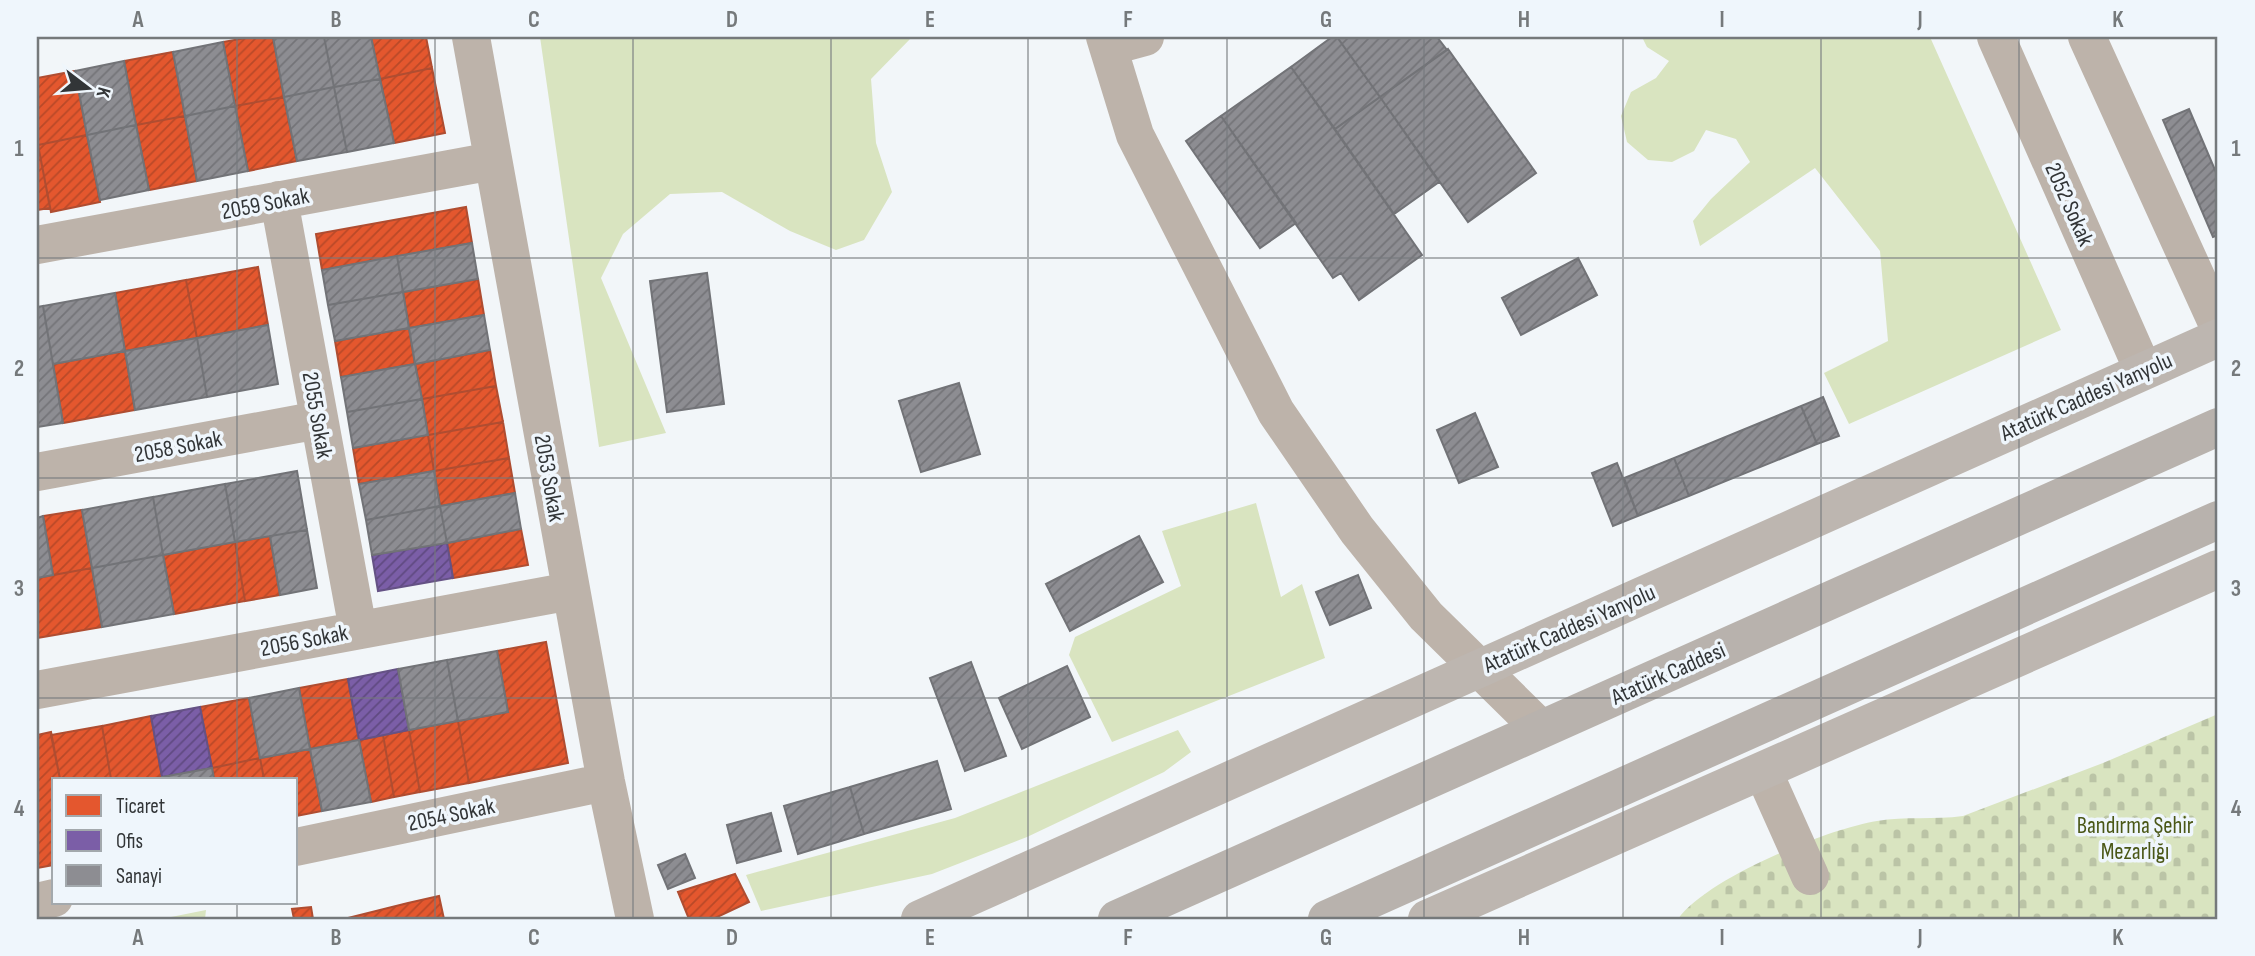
<svg xmlns="http://www.w3.org/2000/svg" width="2255" height="956" font-family="'Sofia Sans Condensed',sans-serif">
	<defs>
		<pattern id="cemetery-stones" width="16" height="16" patternUnits="userSpaceOnUse" patternTransform="scale(1.75)"><rect width="16" height="16" fill="#d9e4c0"/><path d="M2 7V4a2 2 0 0 1 4 0v3zM10 15v-3a2 2 0 0 1 4 0v3z" fill="#bbc4a6"/></pattern>
		<pattern id="shops-hatch" width="6" height="6" patternUnits="userSpaceOnUse" patternTransform="scale(1.75)"><rect width="6" height="6" fill="#e4572e"/><path d="M-1 1l2-2M0 6l6-6M5 7l2-2" fill="none" stroke="#b94928"/></pattern>
		<pattern id="offices-hatch" width="6" height="6" patternUnits="userSpaceOnUse" patternTransform="scale(1.75)"><rect width="6" height="6" fill="#7b5ea7"/><path d="M-1 1l2-2M0 6l6-6M5 7l2-2" fill="none" stroke="#604a81"/></pattern>
		<pattern id="industry-hatch" width="6" height="6" patternUnits="userSpaceOnUse" patternTransform="scale(1.75)"><rect width="6" height="6" fill="#8d8d92"/><path d="M-1 1l2-2M0 6l6-6M5 7l2-2" fill="none" stroke="#747478"/></pattern>
	</defs>
	<rect width="100%" height="100%" fill="#f2f6f9"/>
	<path fill="#d9e4c0" d="M540 37H912L871 79 876 143 892 192 864 240 836 250 790 231 722 192 670 194 623 234 601 278 666 433 599 447Z
		M1642 37H1930L2061 330 1849 424 1824 373 1888 341 1880 251 1815 168 1700 246 1693 221 1711 199 1750 162 1736 139 1706 130 1694 151 1672 162 1648 160 1627 142 1621 116 1631 92 1656 78 1669 61 1647 47Z
		M1256 503 1281 597 1302 584 1325 658 1112 742 1069 655 1075 637 1181 586 1162 531Z
		M1178 730 1191 752 1164 772 1027 837 932 874 761 911 746 875 955 818Z
		M206 910 205 919H161Z"/>
	<path fill="url(#cemetery-stones)" d="M2218 714V919H1678C1707 878 1827 829 1877 821 1905 816 1934 820 1963 816L2103 763Z"/>
	<path fill="url(#shops-hatch)" stroke="#af4d31" stroke-width="2" d="M273 37 284 97 235 106 223 42 251 37Z
		M371 37H426L432 68 380 79Z
		M173 52 185 116 136 125 124 61Z
		M432 68 445 133 394 143 380 79Z
		M75 71 87 135 38 145 37 78Z
		M284 97 297 161 248 171 235 106Z
		M185 116 197 181 149 190 136 125Z
		M87 135 100 202 51 212 38 145Z
		M37 155H40L50 208 37 210Z
		M466 207 472 243 322 270 316 234Z
		M258 267 268 325 197 338 186 280Z
		M478 279 484 315 409 328 403 292Z
		M186 280 197 338 125 351 115 293Z
		M409 328 415 364 341 377 335 341Z
		M490 350 496 386 422 399 415 364Z
		M125 351 135 410 63 423 53 364Z
		M496 386 503 422 428 435 422 399Z
		M503 422 509 458 434 471 428 435Z
		M428 435 434 471 359 484 353 448Z
		M509 458 515 493 440 506 434 471Z
		M82 510 92 568 53 575 43 516Z
		M521 529 528 565 453 578 447 543Z
		M270 536 280 595 245 601 235 542Z
		M235 542 245 601 174 614 163 555Z
		M92 568 102 627 37 638V578Z
		M546 642 568 763 469 783 458 721 508 712 497 651Z
		M348 679 359 740 310 749 299 688Z
		M249 698 260 758 212 768 200 707Z
		M151 716 162 777 148 779H111L102 726Z
		M458 721 469 783 420 792 409 730Z
		M102 726 111 779H60L51 735Z
		M409 730 420 792 394 797 383 735Z
		M51 732 60 779H54V865L37 868V735Z
		M383 735 394 797 371 802 359 740Z
		M310 749 322 811 296 816V779H264L260 758Z
		M260 758 264 779H214L212 768Z
		M735 874 749 902 713 919H689L678 892Z
		M439 896 444 919H344L408 903Z
		M311 907 313 919H290H294L292 909Z"/>
	<path fill="url(#offices-hatch)" stroke="#655285" stroke-width="2" d="M447 543 453 578 378 591 372 555Z
		M398 669 409 730 359 740 348 679Z
		M200 707 212 768 162 777 151 716Z"/>
	<path fill="url(#industry-hatch)" stroke="#727377" stroke-width="2" d="M273 37H324L334 87 284 97Z
		M324 37H371L380 79 334 87Z
		M1332 37H1337L1380 97 1335 129 1291 67Z
		M1337 37H1437L1447 50 1380 97Z
		M223 42 235 106 185 116 173 52Z
		M1448 49 1536 173 1468 222 1380 97Z
		M124 61 136 125 87 135 75 71Z
		M1291 67 1422 255 1359 300 1341 273 1333 278 1221 116Z
		M380 79 394 143 347 152 334 87Z
		M334 87 347 152 297 161 284 97Z
		M1380 97 1439 182 1394 214 1335 129Z
		M235 106 248 171 197 181 185 116Z
		M2189 109 2218 177V235L2213 237 2163 120Z
		M1221 116 1296 223 1260 248 1186 141Z
		M136 125 149 190 100 200 87 135Z
		M472 243 478 279 403 292 397 256Z
		M397 256 403 292 328 305 322 270Z
		M1578 258 1597 295 1521 335 1502 298Z
		M707 273 724 404 667 412 650 281Z
		M403 292 409 328 335 341 328 305Z
		M115 293 125 351 53 364 43 306Z
		M43 306 63 423 37 427V307Z
		M484 315 490 350 415 364 409 328Z
		M268 325 278 384 207 397 197 338Z
		M197 338 207 397 135 410 125 351Z
		M415 364 422 399 347 412 341 377Z
		M959 383 980 454 921 472 899 401Z
		M1823 397 1839 436 1817 444 1801 406Z
		M422 399 428 435 353 448 347 412Z
		M1801 406 1817 444 1689 496 1674 458Z
		M1475 413 1498 467 1459 483 1437 430Z
		M1674 458 1689 496 1638 516 1624 478Z
		M1617 463 1638 516 1613 526 1592 473Z
		M297 471 307 530 235 542 225 484Z
		M434 471 440 506 366 520 359 484Z
		M225 484 235 542 163 555 153 497Z
		M515 493 521 529 447 543 440 506Z
		M153 497 163 555 92 568 82 510Z
		M440 506 447 543 372 555 366 520Z
		M43 516 53 575 37 578V518Z
		M307 530 317 588 280 595 270 536Z
		M1139 536 1163 582 1070 631 1046 584Z
		M163 555 174 614 102 627 92 568Z
		M1358 575 1371 608 1330 625 1316 592Z
		M497 651 508 712 458 721 447 660Z
		M447 660 458 721 409 730 398 669Z
		M971 662 1006 756 965 771 930 678Z
		M1067 666 1090 717 1022 749 999 698Z
		M299 688 310 749 260 758 249 698Z
		M359 740 371 802 322 811 310 749Z
		M937 761 951 809 864 834 850 787Z
		M212 768 214 779H162V777Z
		M850 787 864 834 798 854 784 806Z
		M771 813 781 851 737 863 727 825Z
		M685 854 695 878 668 889 658 865Z"/>
	<g fill="none" stroke-linecap="round" stroke-linejoin="round">
		<path stroke="#bdb3aa" stroke-width="38" d="M471 37 606 782 635 919
			M1105 37 1135 135 1276 412 1357 530 1426 616 1541 729
			M1996 37 2143 370
			M2087 37 2218 325
			M1108 47 1145 37
			M279 200 358 630
			M37 245 493 161
			M37 472 319 420
			M37 690 571 591
			M1763 771 1810 876
			M296 847 606 782
			M37 902 54 898"/>
		<path stroke="#bdb6b0" stroke-width="38" d="M920 919 2218 338
			M1427 919 2218 569"/>
		<path stroke="#b8b2ad" stroke-width="38" d="M1117 919 2218 427
			M1327 919 2218 520"/>
	</g>
	<path fill="none" stroke="#75797b" stroke-width="2" stroke-opacity="0.55" d="M237 37V779M435 37V919M633 37V919M831 37V919M1028 37V919M1227 37V919M1424 37V919M1623 37V919M1821 37V919M2019 37V919M37 258H2218M37 478H2218M37 698H2218M237 902V919"/>
	<g text-anchor="middle" stroke-width="7" stroke-linejoin="round" paint-order="stroke">
		<g font-size="23" fill="#323537" stroke="#eff6fc">
			<text transform="translate(265 203) rotate(-11)" y="8">2059 Sokak</text>
			<text transform="translate(2070 204) rotate(66)" y="8">2052 Sokak</text>
			<text transform="translate(2086 396) rotate(-24)" y="8">Atatürk Caddesi Yanyolu</text>
			<text transform="translate(318 415) rotate(80)" y="8">2055 Sokak</text>
			<text transform="translate(178 446) rotate(-11)" y="8">2058 Sokak</text>
			<text transform="translate(550 478) rotate(80)" y="8">2053 Sokak</text>
			<text transform="translate(1569 628) rotate(-24)" y="8">Atatürk Caddesi Yanyolu</text>
			<text transform="translate(304 640) rotate(-11)" y="8">2056 Sokak</text>
			<text transform="translate(1668 673) rotate(-24)" y="8">Atatürk Caddesi</text>
			<text transform="translate(451 814) rotate(-12)" y="8">2054 Sokak</text>
		</g>
		<g font-size="23" fill="#4a5717" stroke="#eff6fc">
			<text x="2135" y="833">Bandırma Şehir<tspan x="2135" dy="26">Mezarlığı</tspan></text>
		</g>
	</g>
	<rect width="2255" height="956" fill="none" stroke="#eff6fc" stroke-width="77"/>
	<rect x="52" y="778" width="245" height="126" fill="#eff6fc" stroke="#a3a9ad" stroke-width="2"/>
	<rect x="66" y="795" width="35" height="21" fill="#e4572e" stroke="#a3a9ad" stroke-width="2"/>
	<text x="116" y="813" font-size="21" fill="#323537">Ticaret</text>
	<rect x="66" y="830" width="35" height="21" fill="#7b5ea7" stroke="#a3a9ad" stroke-width="2"/>
	<text x="116" y="848" font-size="21" fill="#323537">Ofis</text>
	<rect x="66" y="865" width="35" height="21" fill="#8d8d92" stroke="#a3a9ad" stroke-width="2"/>
	<text x="116" y="883" font-size="21" fill="#323537">Sanayi</text>
	<g transform="translate(88 88) rotate(106)" stroke="#eff6fc" stroke-width="5" paint-order="stroke">
	<path d="M0-5L12 26L0 18L-12 26Z" fill="#323537"/>
	<text y="-10" font-size="19" font-weight="bold" text-anchor="middle" fill="#323537">K</text>
	</g>
	<rect x="38" y="38" width="2178" height="880" fill="none" stroke="#75797b" stroke-width="2.5"/>
	<g font-size="23" text-anchor="middle" font-weight="bold" fill="#75797b">
		<text x="138" y="27">A</text>
		<text x="336" y="27">B</text>
		<text x="534" y="27">C</text>
		<text x="732" y="27">D</text>
		<text x="930" y="27">E</text>
		<text x="1128" y="27">F</text>
		<text x="1326" y="27">G</text>
		<text x="1524" y="27">H</text>
		<text x="1722" y="27">I</text>
		<text x="1920" y="27">J</text>
		<text x="2118" y="27">K</text>
		<text x="19" y="156">1</text>
		<text x="2236" y="156">1</text>
		<text x="19" y="376">2</text>
		<text x="2236" y="376">2</text>
		<text x="19" y="596">3</text>
		<text x="2236" y="596">3</text>
		<text x="19" y="816">4</text>
		<text x="2236" y="816">4</text>
		<text x="138" y="945">A</text>
		<text x="336" y="945">B</text>
		<text x="534" y="945">C</text>
		<text x="732" y="945">D</text>
		<text x="930" y="945">E</text>
		<text x="1128" y="945">F</text>
		<text x="1326" y="945">G</text>
		<text x="1524" y="945">H</text>
		<text x="1722" y="945">I</text>
		<text x="1920" y="945">J</text>
		<text x="2118" y="945">K</text>
	</g>
</svg>
